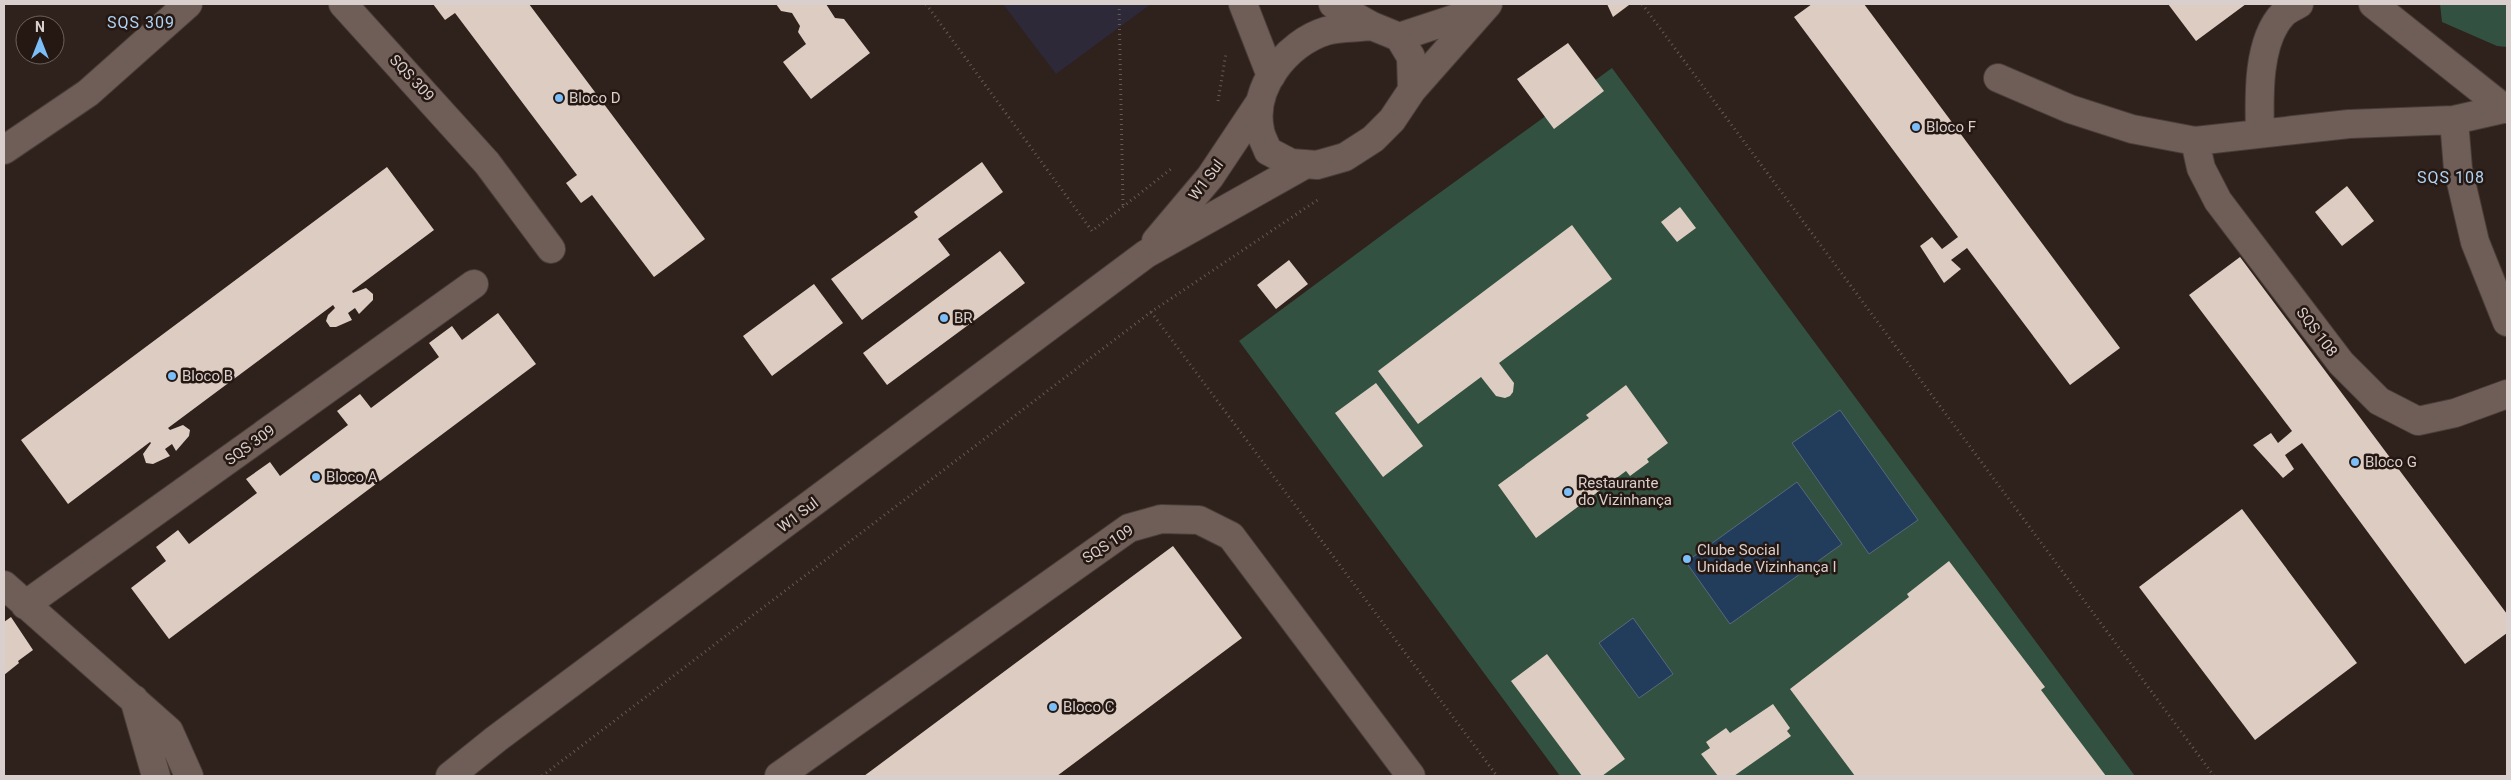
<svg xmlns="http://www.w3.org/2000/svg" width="2511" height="780" font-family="Roboto,sans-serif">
	<rect width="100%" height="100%" fill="#2f211b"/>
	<path fill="#2d2939" d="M1003 4H1151L1056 74Z"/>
	<path fill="#325141" d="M2440 4H2507V47L2497 46 2442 22Z
		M1612 68 2135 776H1560L1239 341 1409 215Z"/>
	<path fill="#223c5b" stroke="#59687d" d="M1840 410 1918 520 1869 554 1792 443Z
		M1797 482 1842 544 1730 624 1686 562Z
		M1633 618 1673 674 1639 698 1599 643Z"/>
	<path fill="#ddccc1" d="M433 4H529L705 239 654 277 592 195 581 203 566 183 577 175 455 13 445 20Z
		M776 4H826L835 18 844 19 870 53 811 99 783 62 806 44 798 32 800 26 792 13 781 11Z
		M1607 4H1628L1629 5 1613 17Z
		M1812 4H1864L2120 348 2070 385 1967 248 1951 260 1961 269 1944 283 1920 246 1932 237 1942 249 1958 237 1794 17Z
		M2168 4H2246L2196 41Z
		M1568 43 1604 91 1554 129 1517 79Z
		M982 162 1003 192 938 239 950 255 862 320 831 279 918 217 914 212Z
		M387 167 434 230 352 291 353 293 366 288 373 294V300L359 314 355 308 348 313 352 320 336 327H330L326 321 328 315 335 308 333 305 168 428 170 430 183 425 190 430 189 436 176 451 172 444 165 449 170 456 153 464 146 463 143 454 151 443 150 442 68 504 21 440Z
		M2347 186 2374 221 2342 246 2315 212Z
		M1680 207 1696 228 1677 242 1661 222Z
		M1572 225 1612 279 1499 363 1514 383 1513 392 1510 396 1505 398 1496 396 1481 377 1418 424 1378 371Z
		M1000 251 1025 283 887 385 863 353Z
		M2240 257 2507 614V633L2465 664 2302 443 2285 455 2294 469 2283 478 2253 445 2271 433 2278 443 2292 431 2189 295Z
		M1289 260 1308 284 1276 309 1257 285Z
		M814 284 843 323 772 376 743 336Z
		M498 313 536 364 169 639 131 588 166 561 156 547 178 530 189 544 257 493 246 479 270 462 280 476 348 425 337 411 360 394 371 408 439 357 429 343 452 326 462 340Z
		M1376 383 1423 446 1383 477 1335 413Z
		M1626 385 1668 443 1647 459 1649 462 1630 476 1626 471 1536 538 1498 485 1589 418 1586 415Z
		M2242 509 2357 663 2255 740 2139 587Z
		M1173 546 1242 638 1057 776H864Z
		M1949 561 2045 687 2041 690 2106 776H1855L1790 689 1909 597 1907 594Z
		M11 617 33 650 18 661 19 663 4 675V622Z
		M1547 654 1625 759 1602 776H1582L1511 681Z
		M1773 704 1790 728 1787 731 1791 736 1734 776H1718L1701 754 1710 748 1706 742 1726 728 1730 733Z"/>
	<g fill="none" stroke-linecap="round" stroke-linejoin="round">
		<defs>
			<path id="minor" d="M343 4 487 163 551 249
				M1243 4 1271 76
				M1333 4 1372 26
				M2373 4 2505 109
				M1372 26 1399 37 1411 57 1412 90 1392 120 1373 139 1345 157 1317 165 1291 163 1268 151C1266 145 1261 137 1260 130 1251 88 1287 43 1326 31 1339 27 1358 28 1372 26Z
				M1399 37 1481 10
				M1998 78 2070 109 2132 129 2195 141 2349 124 2454 120
				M1412 90 1488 4
				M2507 108 2454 120 2458 169 2475 242 2507 322
				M2260 133C2259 98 2257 41 2283 14 2287 10 2294 7 2299 4
				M2195 141 2201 168 2218 201 2341 363 2379 401 2418 421 2455 413 2507 394
				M4 150 88 93 188 4
				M1156 241 1210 177 1260 102
				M4 585 169 731 189 776
				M25 605 474 284
				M134 699 156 776
				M450 776 496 739 1146 254 1306 164
				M779 776 1129 528 1161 519 1199 520 1231 536 1411 776"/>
		</defs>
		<use href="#minor" stroke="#493d39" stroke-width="30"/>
		<path stroke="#675a55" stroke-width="3" stroke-dasharray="1 4" stroke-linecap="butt" d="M926 4 1092 231 1171 169
			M1119 4 1123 205
			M1642 4 2214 776
			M1218 101 1226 53
			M1151 312 1497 776
			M542 776 1151 312 1319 199"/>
		<use href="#minor" stroke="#6f5e58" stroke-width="28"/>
	</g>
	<g fill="#7bbef8" stroke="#251712" stroke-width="2">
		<circle cx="559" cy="98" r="5"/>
		<circle cx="1916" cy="127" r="5"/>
		<circle cx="944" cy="318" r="5"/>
		<circle cx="172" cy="376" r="5"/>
		<circle cx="2355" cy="462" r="5"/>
		<circle cx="316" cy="477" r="5"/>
		<circle cx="1568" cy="492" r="5"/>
		<circle cx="1687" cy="559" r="5"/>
		<circle cx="1053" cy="707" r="5"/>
	</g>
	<g text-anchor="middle" stroke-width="5" stroke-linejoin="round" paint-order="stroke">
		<g font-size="15" fill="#d9cfcc" stroke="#251712">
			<text transform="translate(412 78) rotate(47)" y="5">SQS 309</text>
			<text transform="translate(1206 180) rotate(-53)" y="5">W1 Sul</text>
			<text transform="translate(2317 332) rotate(53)" y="5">SQS 108</text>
			<text transform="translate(250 445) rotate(-36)" y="5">SQS 309</text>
			<text transform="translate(798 515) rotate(-37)" y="5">W1 Sul</text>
			<text transform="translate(1108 544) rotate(-33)" y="5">SQS 109</text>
		</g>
		<g font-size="15" fill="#d9cfcc" stroke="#251712" text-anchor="start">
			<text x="569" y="103">Bloco D</text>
			<text x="1926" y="132">Bloco F</text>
			<text x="954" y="323">BR</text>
			<text x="182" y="381">Bloco B</text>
			<text x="2365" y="467">Bloco G</text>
			<text x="326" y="482">Bloco A</text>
			<text x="1578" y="488">Restaurante<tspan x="1578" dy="17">do Vizinhança</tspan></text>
			<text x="1697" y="555">Clube Social<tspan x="1697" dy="17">Unidade Vizinhança I</tspan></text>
			<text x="1063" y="712">Bloco C</text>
		</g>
		<g font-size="16" letter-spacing="1" fill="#afd3f4" stroke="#251712">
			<text x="141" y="28">SQS 309</text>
			<text x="2451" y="183">SQS 108</text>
		</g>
	</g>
	<rect width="2511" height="780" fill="none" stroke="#d9cfcc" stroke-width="10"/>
	<g transform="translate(40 40)"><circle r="24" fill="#251712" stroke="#6d615c"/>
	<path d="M0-4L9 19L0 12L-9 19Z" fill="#7bbef8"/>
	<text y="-8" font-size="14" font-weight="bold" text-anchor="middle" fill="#d9cfcc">N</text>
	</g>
</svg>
